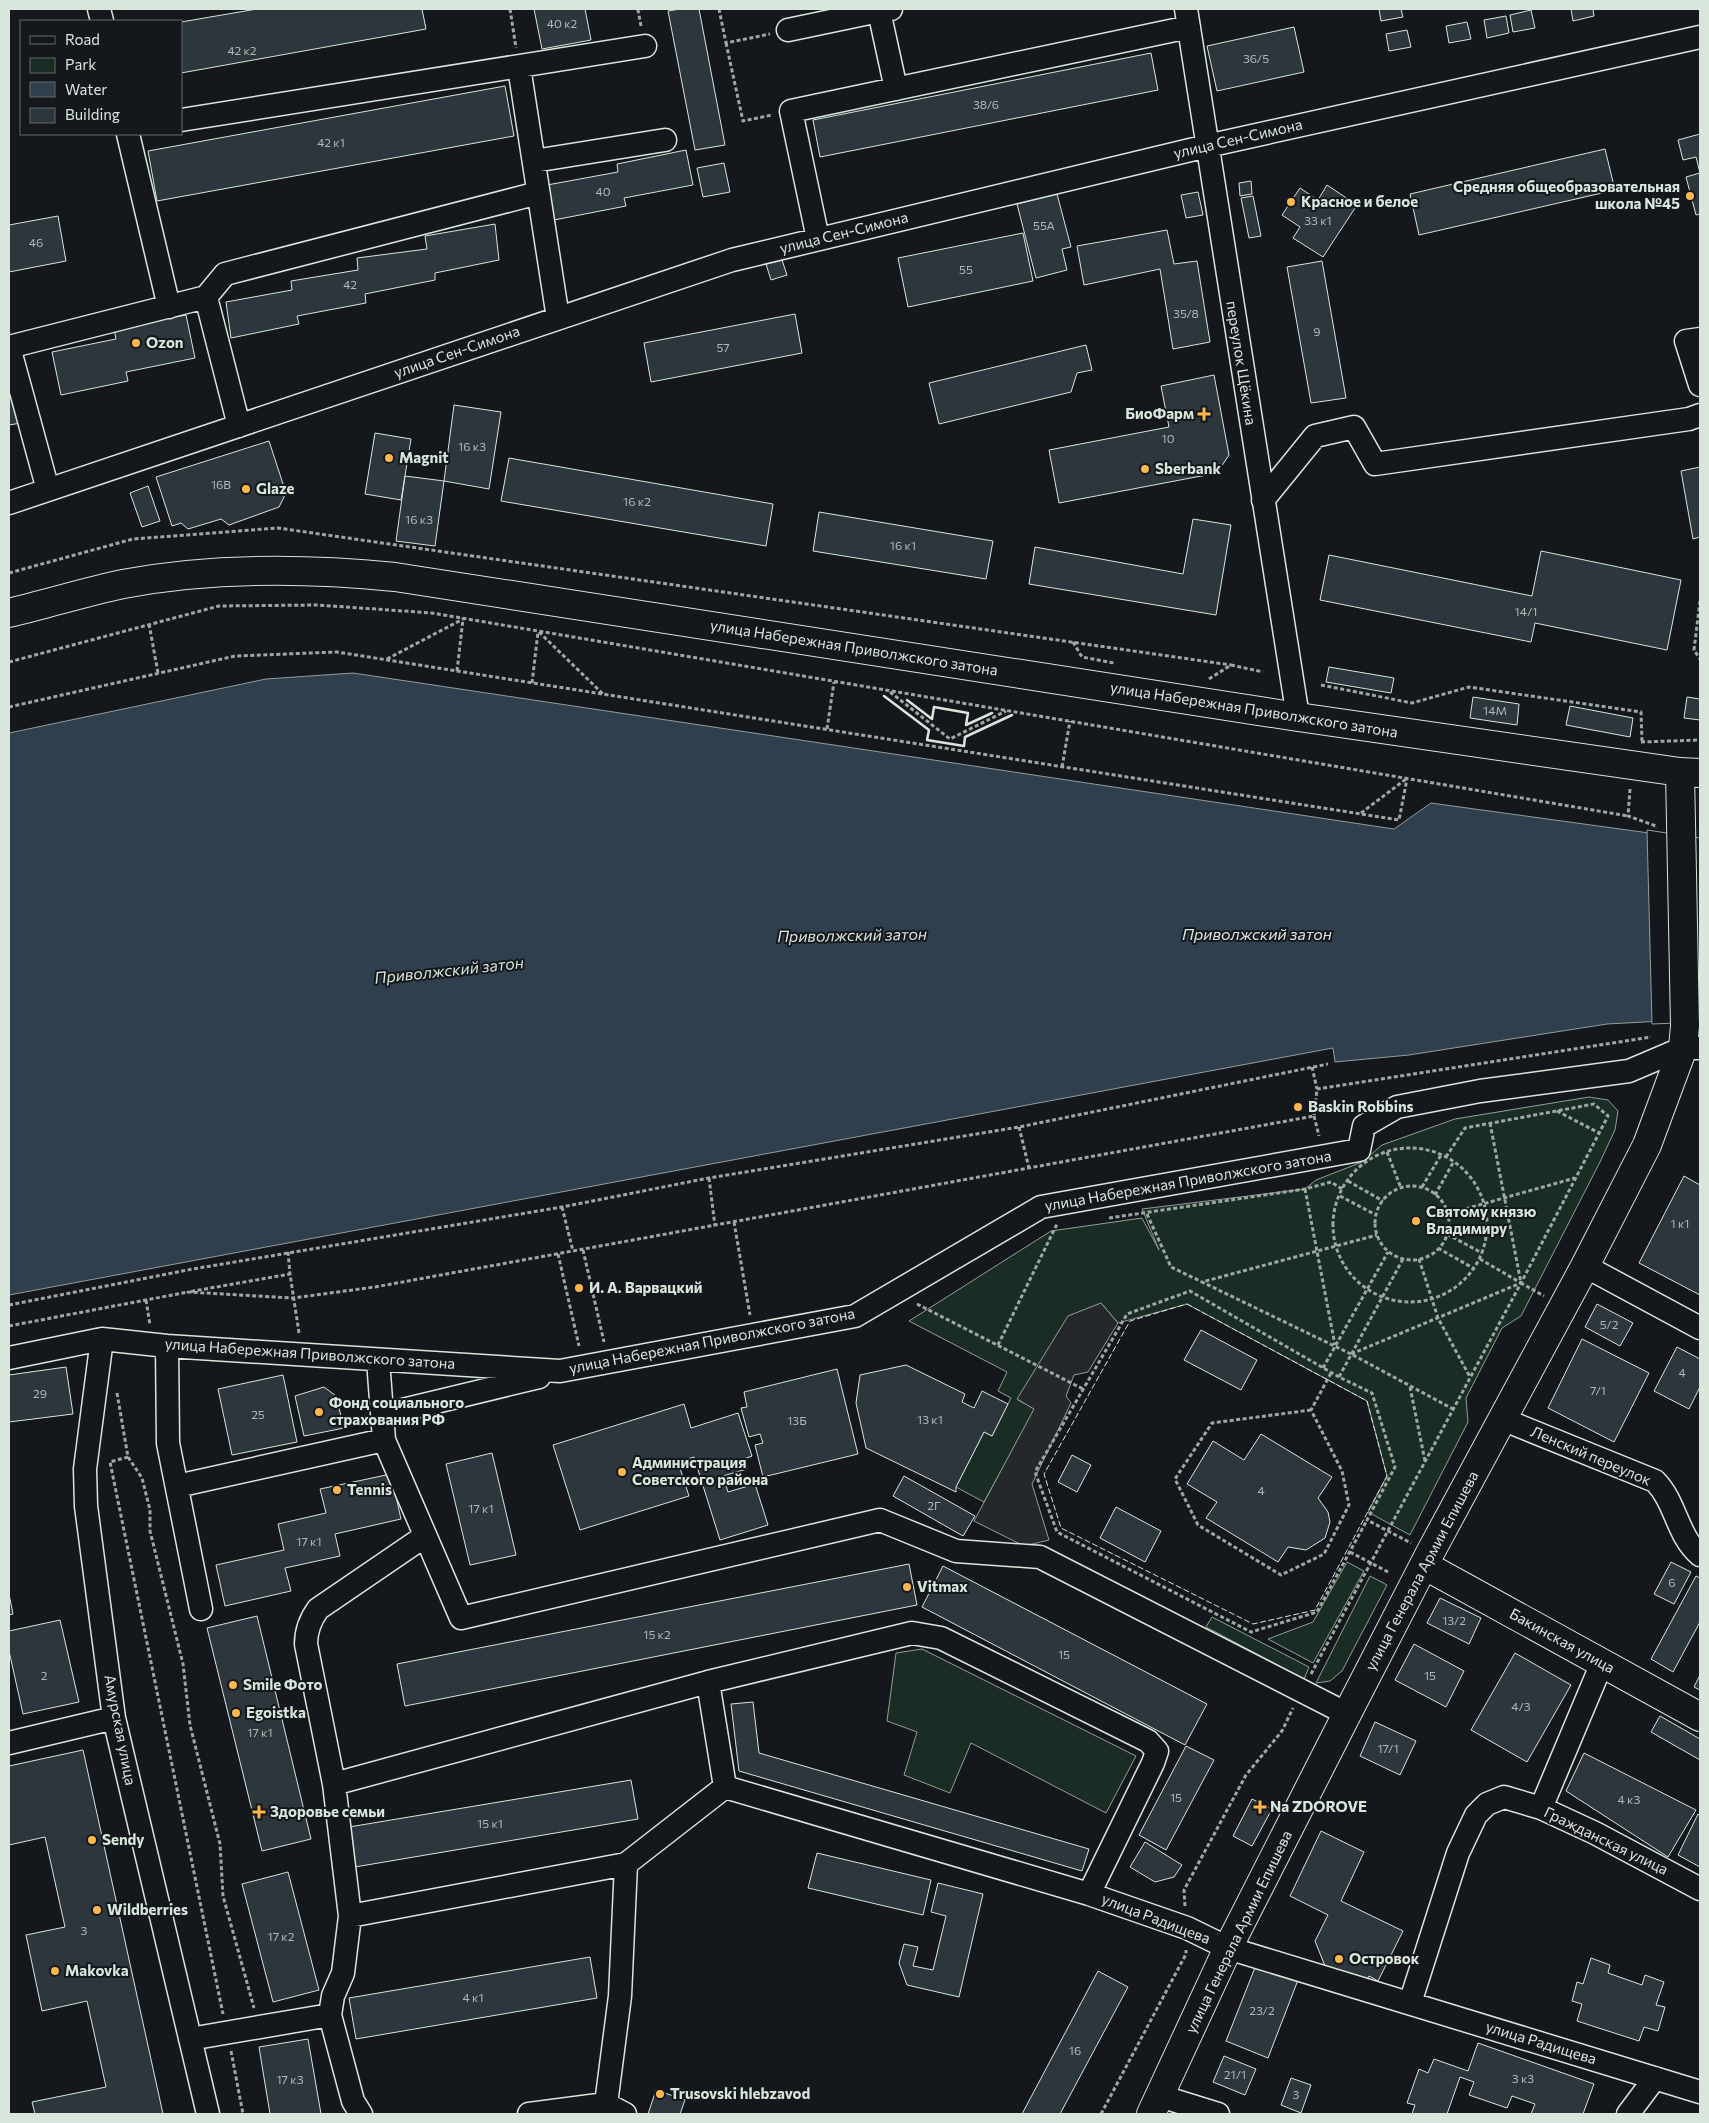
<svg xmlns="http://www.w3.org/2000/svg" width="1709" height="2123" font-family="Commissioner,sans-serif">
	<rect width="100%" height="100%" fill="#14181c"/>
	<path fill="#1a2d24" stroke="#939e99" d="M1589 1097 1608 1100 1618 1111 1615 1130 1600 1162 1521 1316 1502 1328 1466 1398 1468 1422 1410 1535 1368 1512 1387 1476 1367 1401 1187 1304 1118 1323 1101 1303 1018 1400 1035 1409 984 1502 956 1487 984 1432 992 1436 1011 1398 998 1391 1007 1372 909 1321 1051 1231 1142 1218 1159 1250 1142 1209 1305 1189 1316 1180 1362 1162 1382 1145 1455 1119Z
		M1347 1562 1364 1571 1313 1663 1268 1639 1313 1622Z
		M1370 1576 1387 1585 1342 1671 1330 1681 1316 1683Z
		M1212 1617 1309 1667 1304 1679 1206 1627Z
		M922 1649 1136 1756 1106 1813 971 1743 950 1793 904 1775 917 1732 887 1721 896 1653Z"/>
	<path fill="#24282b" stroke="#939e99" d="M1101 1303 1118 1323 1088 1372 1074 1375 1066 1396 1071 1403 1032 1484 1049 1540 1024 1546 974 1521 1034 1409 1017 1399 1068 1316Z"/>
	<path fill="#2f3f4d" stroke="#939e99" d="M353 673 1394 829 1431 803 1700 840V1019L1607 1024 1409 1055 1335 1062 1333 1048 9 1295V733L266 679Z"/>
	<path fill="#14181c" stroke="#939e99" d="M1647 830 1700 838V1022L1652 1024Z"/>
	<path fill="#2c363c" stroke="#d8e6dc" d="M257 9H422L426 29 181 73V22Z
		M534 9H585L591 40 542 49Z
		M680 9H699L725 145 695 150 668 11Z
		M1379 9H1401L1403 17 1381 21Z
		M1571 9H1593L1594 16 1573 21Z
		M1531 10 1535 28 1513 32 1510 15Z
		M1506 16 1509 33 1487 38 1484 20Z
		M1467 22 1471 39 1449 43 1446 26Z
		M1294 27 1304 72 1217 91 1207 46Z
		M1407 30 1411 47 1389 51 1386 34Z
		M1151 53 1158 90 820 157 813 120Z
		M505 86 514 136 157 201 148 151Z
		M1700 134V214L1696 215 1686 177 1700 173 1696 157 1683 160 1678 140Z
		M1605 149 1615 190 1419 235 1410 194Z
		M686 150 693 185 624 198 626 206 554 220 547 185 618 172 617 164Z
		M724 163 730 192 703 197 697 168Z
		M1251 181 1252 194 1240 196 1239 183Z
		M1327 185 1357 205 1323 257 1293 238 1300 227 1282 215 1300 188 1318 200Z
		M1198 192 1203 215 1186 218 1181 195Z
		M1057 194 1071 247 1062 249 1067 270 1036 278 1017 204Z
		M1253 196 1261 236 1249 238 1241 198Z
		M58 216 66 261 9 272V225Z
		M495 224 499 260 435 273V280L365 294 366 303 297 316 299 324 231 338 226 302 292 290 291 281 358 270 357 258 427 249 425 236Z
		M1167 230 1174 264 1197 261 1210 342 1173 349 1160 269 1084 285 1077 246Z
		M1023 233 1033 281 908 307 898 258Z
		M782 260 787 275 771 280 766 264Z
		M1322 261 1346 398 1311 403 1287 267Z
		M795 314 802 353 651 382 644 343Z
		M186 315 195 358 126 372 128 381 61 395 52 352 116 339 114 329Z
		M1086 345 1092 370 1077 373 1071 392 939 424 929 383Z
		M1214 375 1229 455 1217 473 1059 503 1049 450 1169 427 1161 386Z
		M9 386 21 423 9 425Z
		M454 405 501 412 489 489 444 481Z
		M375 433 411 439 401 500 365 494Z
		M269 441 286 493 279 507 229 525 221 519 188 529 181 523 172 526 156 477Z
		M509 458 773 504 766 546 501 501Z
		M1700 467V537L1693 539 1681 471Z
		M405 476 444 481 435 546 396 541Z
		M148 486 160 521 142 527 130 493Z
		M819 512 993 541 986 579 813 551Z
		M1193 519 1231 525 1216 615 1029 584 1035 547 1183 574Z
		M1541 551 1681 580 1667 650 1535 623 1531 642 1320 600 1329 555 1532 596Z
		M1329 667 1394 678 1391 693 1326 682Z
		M1473 697 1519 704 1517 725 1470 718Z
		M1687 697 1700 699V720L1684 718Z
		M1570 706 1633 718 1630 737 1566 725Z
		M1684 1176 1700 1185V1295L1639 1263Z
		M1597 1304 1633 1323 1620 1346 1585 1327Z
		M1201 1330 1257 1360 1241 1390 1184 1360Z
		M1582 1339 1649 1373 1614 1442 1548 1408Z
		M1677 1347 1700 1359V1387L1689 1409 1654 1391Z
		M906 1365 965 1394 962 1402 974 1408 982 1391 1008 1404 992 1436 984 1432 956 1487V1492L866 1448 856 1403 860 1375Z
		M66 1367 73 1414 9 1422V1375Z
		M837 1369 858 1454 763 1477 755 1445 763 1443 760 1434 749 1437 741 1408 747 1407 744 1392Z
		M283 1375 297 1442 232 1455 218 1389Z
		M324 1387 336 1396 344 1428 304 1436 295 1396Z
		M684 1404 691 1428 738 1413 752 1456 744 1459 747 1469 723 1476 728 1492 755 1484 768 1525 720 1540 694 1457 678 1462 689 1496 580 1530 553 1445Z
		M1261 1434 1332 1477 1318 1498 1328 1512 1330 1522 1325 1538 1306 1550 1288 1547 1278 1562 1206 1518 1217 1502 1187 1484 1213 1441 1244 1460Z
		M492 1453 516 1555 470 1565 446 1464Z
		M1072 1455 1091 1465 1077 1492 1058 1482Z
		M391 1474 401 1519 335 1534 340 1556 285 1568 291 1591 225 1606 216 1565 284 1550 278 1524 326 1513 320 1489Z
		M904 1476 975 1516 963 1536 893 1496Z
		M1116 1507 1161 1531 1145 1562 1100 1538Z
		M1671 1562 1691 1572 1674 1604 1654 1594Z
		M909 1564 917 1605 405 1706 397 1664Z
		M943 1566 1207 1704 1185 1745 922 1607Z
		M1696 1576 1700 1578V1622L1673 1672 1651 1659Z
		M9 1594 13 1614 9 1615Z
		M1440 1598 1481 1618 1469 1644 1427 1623Z
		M257 1616 311 1839 262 1851 207 1628Z
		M60 1620 79 1702 23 1714 9 1651V1631Z
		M1414 1644 1464 1671 1446 1707 1395 1680Z
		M1515 1653 1571 1685 1527 1762 1471 1730Z
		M1700 1675V1690L1694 1687Z
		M753 1702 759 1753 1089 1849 1082 1871 739 1771 731 1704Z
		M1660 1716 1700 1739V1760L1651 1732Z
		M1375 1722 1416 1741 1400 1775 1360 1756Z
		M1186 1746 1214 1760 1166 1850 1139 1835Z
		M83 1750 163 2114H35L32 2102 106 2087 87 2001 42 2011 26 1935 65 1927 45 1837 9 1845V1766Z
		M1584 1753 1696 1810 1668 1857 1566 1791Z
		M631 1780 638 1819 349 1868 343 1828Z
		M1252 1799 1272 1809 1252 1846 1233 1836Z
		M1698 1814 1700 1816V1867L1678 1855Z
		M1321 1831 1364 1852 1341 1901 1403 1931 1378 1981 1369 1976 1363 1988 1327 1971 1315 1941 1328 1915 1290 1896Z
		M1145 1842 1182 1865 1174 1877 1155 1882 1130 1867Z
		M817 1853 931 1880 923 1915 808 1888Z
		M288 1872 319 1990 273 2002 242 1884Z
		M938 1883 983 1894 959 1997 907 1985 899 1963 904 1944 918 1947 913 1966 933 1970 946 1916 931 1912Z
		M590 1957 597 1998 356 2039 349 1998Z
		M1591 1958 1610 1965 1608 1973 1642 1985 1645 1975 1664 1982 1656 2005 1665 2007 1658 2031 1644 2027 1639 2041 1577 2021 1582 2004 1572 2001 1577 1982 1583 1984Z
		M1256 1965 1298 1980 1268 2058 1226 2041Z
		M1098 1971 1128 1987 1060 2114H1022Z
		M308 2039 321 2114H270L259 2047Z
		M1478 2043 1594 2084 1583 2114H1531L1535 2104 1512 2096 1507 2108 1469 2095 1474 2082 1460 2077 1447 2114H1412L1415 2105 1407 2103 1419 2069 1428 2073 1434 2059 1468 2071Z
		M1224 2056 1256 2069 1245 2095 1213 2082Z
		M1291 2078 1311 2085 1301 2113 1281 2105Z
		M656 2090 685 2100 680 2114H648Z"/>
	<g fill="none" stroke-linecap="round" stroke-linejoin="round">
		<defs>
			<path id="minor" d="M99 9 102 21
				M891 9 879 11 896 89
				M1186 9 1298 717
				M788 30 879 11
				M519 67 558 318
				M181 120 645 46
				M128 134 169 307
				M534 161 665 140
				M818 239 791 111 1189 27
				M206 297 225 274 538 193
				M1700 339 1686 341 1700 385
				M48 490 9 347 206 297 239 426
				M1263 500 1315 436 1354 427 1375 464 1689 419 1700 415
				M9 503 732 260 1207 146 1700 37
				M1585 1266 1700 1328
				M102 1339 85 1469 86 1506 114 1718 208 2114
				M167 1346 168 1443 201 1609
				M9 1358 102 1339 167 1346 560 1371 855 1316 1041 1207 1359 1150 1364 1126 1397 1107 1480 1091 1629 1071 1683 1048H1700
				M382 1415 539 1377
				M1502 1419 1655 1481C1676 1502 1677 1536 1700 1555
				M384 1440 461 1618 880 1520 956 1551 1040 1557 1347 1714
				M177 1486 384 1440 378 1360
				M9 1743 114 1718
				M334 1784 708 1682
				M725 1787 1089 1894 1187 1928 1228 1948 1700 2092
				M725 1787 708 1682 912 1633 941 1638 1148 1741 1157 1751 1153 1763 1089 1894
				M1541 1808 1602 1663
				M626 1864 725 1787
				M350 1916 626 1864 620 1996 606 2104
				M1410 2003 1458 1853 1476 1815 1487 1804 1504 1797 1541 1808 1595 1833 1700 1889
				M190 2039 330 2015
				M1160 2096 1218 2114
				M361 2114 353 2101 330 2015 333 1996 343 1973 350 1916 334 1784 306 1644C306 1631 310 1620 318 1609L425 1536
				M529 2114 606 2104 625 2114
				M1628 2114 1655 2078"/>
			<path id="major" d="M9 613C47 604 85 592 123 584 213 567 304 568 395 577L1298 717 1680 772 1700 773
				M1424 1565 1700 1717
				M1151 2114 1228 1948 1347 1714 1430 1553 1585 1266 1647 1145 1683 1048 1685 1026 1680 772"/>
		</defs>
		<use href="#minor" stroke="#d8e6dc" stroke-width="25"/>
		<use href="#major" stroke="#d8e6dc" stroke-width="30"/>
		<path stroke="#9da8a2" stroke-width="3" stroke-dasharray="4 2.5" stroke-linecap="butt" d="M510 9 516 48
			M719 9 726 43 770 34
			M641 26 638 10 642 9
			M726 43 743 121 772 115
			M9 573 133 539 278 528 1231 665
			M1700 601 1694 650 1700 659
			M149 624 158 673
			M539 632 603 694
			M1073 642 1082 657 1114 663
			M387 659 463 619
			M9 662 219 606 317 605 432 613 1628 816
			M457 671 463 619
			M1209 679 1231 665 1263 672
			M532 683 538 632
			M1321 685 1412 703 1469 687 1641 712 1642 741
			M890 692 950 739 1006 711
			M9 707 235 656 337 652 1399 820 1407 779
			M827 729 834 682
			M1641 742 1700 740
			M1062 767 1070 721
			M1630 789 1628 816 1656 826V828
			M1361 813 1406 779
			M1312 1067 1317 1089
			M1557 1111 1599 1133
			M1314 1116 1319 1136
			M1490 1123 1521 1283 1544 1296
			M1019 1127 1029 1168
			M1333 1225a77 77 0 1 1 154 0a77 77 0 1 1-154 0Z
			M1387 1152 1401 1188
			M1446 1157 1465 1128 1594 1104 1608 1116 1521 1283 1351 1354 1453 1409
			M709 1178 715 1226
			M1348 1181 1383 1201
			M1375 1223a37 37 0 1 1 74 0a37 37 0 1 1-74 0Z
			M1422 1187 1441 1155
			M1305 1189 1335 1345
			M1435 1195 1454 1161
			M1340 1196 1376 1215
			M562 1207 573 1251
			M1147 1214 1171 1267 1202 1282
			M1447 1214 1575 1178
			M1109 1218 1305 1189 1331 1182 1342 1189
			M734 1222 750 1315
			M1447 1234 1482 1253
			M1438 1248 1473 1268
			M583 1250 604 1342
			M288 1252 290 1274
			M558 1254 579 1346
			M1403 1259 1339 1377 1372 1393 1395 1467 1367 1520 1411 1543
			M1419 1259 1438 1318 1470 1377
			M146 1300 150 1325
			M917 1304 1083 1389
			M9 1305 193 1269 562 1207 709 1178 1019 1127 1328 1064
			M9 1326 188 1292
			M299 1333 290 1274 188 1292 293 1298 375 1287 1314 1116 1317 1089 1651 1037
			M998 1345 1057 1224
			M1351 1354 1202 1282 1377 1235
			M1323 1368 1388 1252
			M1339 1377 1190 1291 1127 1314 1035 1472 1057 1532 1251 1632 1317 1612 1367 1520
			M1410 1387 1425 1461
			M117 1393 128 1457 142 1478 150 1510V1531L183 1664 190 1725 220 1844 223 1896 254 2008
			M1311 1410 1212 1423 1175 1479 1198 1525 1281 1575 1324 1554 1349 1505 1342 1471 1311 1410 1331 1373
			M128 1457 110 1462 223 2014
			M1350 1552 1390 1573
			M1311 1674 1521 1283 1480 1259
			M1185 1906 1184 1890 1246 1775 1282 1731 1293 1708
			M231 2051 243 2114
			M1101 2114 1186 1954V1950"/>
		<use href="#minor" stroke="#14181c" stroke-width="22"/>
		<use href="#major" stroke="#14181c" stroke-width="28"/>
		<path stroke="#d8e6dc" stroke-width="1" stroke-dasharray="6 2.5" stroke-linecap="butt" d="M1187 1304 1367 1401 1387 1476 1315 1610 1253 1624 1061 1528 1044 1474 1130 1321Z"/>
		<path stroke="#d8e6dc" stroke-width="2.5" d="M884 696 929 730 927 740 964 746 965 737 1012 715
			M907 700 932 719 934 707 968 713 966 725 992 713"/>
	</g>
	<g fill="#ffb74d" stroke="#14181c" stroke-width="2">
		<circle cx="1690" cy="196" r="5"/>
		<circle cx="1291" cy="202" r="5"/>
		<circle cx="136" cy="343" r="5"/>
		<path d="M1201.5 406.5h5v5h5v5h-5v5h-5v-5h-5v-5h5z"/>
		<circle cx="389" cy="458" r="5"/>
		<circle cx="1145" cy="469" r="5"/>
		<circle cx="246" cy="489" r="5"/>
		<circle cx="1298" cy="1107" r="5"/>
		<circle cx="1416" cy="1221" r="5"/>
		<circle cx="579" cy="1288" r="5"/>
		<circle cx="319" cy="1412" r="5"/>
		<circle cx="622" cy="1472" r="5"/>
		<circle cx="337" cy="1490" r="5"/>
		<circle cx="907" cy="1587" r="5"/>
		<circle cx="233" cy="1685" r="5"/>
		<circle cx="236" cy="1713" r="5"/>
		<path d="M1257.5 1799.5h5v5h5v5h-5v5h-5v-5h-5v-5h5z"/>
		<path d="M256.5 1804.5h5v5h5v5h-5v5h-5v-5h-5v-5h5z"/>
		<circle cx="92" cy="1840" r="5"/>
		<circle cx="97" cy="1910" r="5"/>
		<circle cx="1339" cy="1959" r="5"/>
		<circle cx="55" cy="1971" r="5"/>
		<circle cx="660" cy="2094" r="5"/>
	</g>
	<g text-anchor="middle" stroke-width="4" stroke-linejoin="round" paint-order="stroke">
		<g font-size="12" fill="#adbab4">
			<text x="562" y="28">40 к2</text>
			<text x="242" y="55">42 к2</text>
			<text x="1256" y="63">36/5</text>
			<text x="986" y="109">38/6</text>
			<text x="331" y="147">42 к1</text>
			<text x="603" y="196">40</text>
			<text x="1318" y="225">33 к1</text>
			<text x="1044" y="230">55А</text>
			<text x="36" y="247">46</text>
			<text x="966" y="274">55</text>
			<text x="350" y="289">42</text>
			<text x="1186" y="318">35/8</text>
			<text x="1317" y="336">9</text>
			<text x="723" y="352">57</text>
			<text x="1168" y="443">10</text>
			<text x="472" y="451">16 к3</text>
			<text x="221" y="489">16В</text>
			<text x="637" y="506">16 к2</text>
			<text x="419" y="524">16 к3</text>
			<text x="903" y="550">16 к1</text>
			<text x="1526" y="616">14/1</text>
			<text x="1495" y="715">14М</text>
			<text x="1680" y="1228">1 к1</text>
			<text x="1609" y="1329">5/2</text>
			<text x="1682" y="1377">4</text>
			<text x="1598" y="1395">7/1</text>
			<text x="40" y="1398">29</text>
			<text x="258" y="1419">25</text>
			<text x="930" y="1424">13 к1</text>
			<text x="797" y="1425">13Б</text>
			<text x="1261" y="1495">4</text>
			<text x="934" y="1510">2Г</text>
			<text x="481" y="1513">17 к1</text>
			<text x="309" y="1546">17 к1</text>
			<text x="1672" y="1587">6</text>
			<text x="1454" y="1625">13/2</text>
			<text x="657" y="1639">15 к2</text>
			<text x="1064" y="1659">15</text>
			<text x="44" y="1680">2</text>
			<text x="1430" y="1680">15</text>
			<text x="1521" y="1711">4/3</text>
			<text x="260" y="1737">17 к1</text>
			<text x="1388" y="1753">17/1</text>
			<text x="1176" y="1802">15</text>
			<text x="1629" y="1804">4 к3</text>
			<text x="490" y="1828">15 к1</text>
			<text x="84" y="1935">3</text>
			<text x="281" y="1941">17 к2</text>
			<text x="473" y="2002">4 к1</text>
			<text x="1262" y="2015">23/2</text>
			<text x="1075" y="2055">16</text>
			<text x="1235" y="2079">21/1</text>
			<text x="1523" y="2083">3 к3</text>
			<text x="290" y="2084">17 к3</text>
			<text x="1296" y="2099">3</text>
		</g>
		<g font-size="15" fill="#d8e6dc" stroke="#14181c">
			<text transform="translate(1238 139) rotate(-13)" y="5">улица Сен-Симона</text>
			<text transform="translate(844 233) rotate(-14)" y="5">улица Сен-Симона</text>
			<text transform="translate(457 352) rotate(-19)" y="5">улица Сен-Симона</text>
			<text transform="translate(1241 363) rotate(81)" y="5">переулок Щёкина</text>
			<text transform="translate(854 648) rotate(9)" y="5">улица Набережная Приволжского затона</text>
			<text transform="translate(1254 710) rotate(9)" y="5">улица Набережная Приволжского затона</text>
			<text transform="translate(1188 1181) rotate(-10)" y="5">улица Набережная Приволжского затона</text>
			<text transform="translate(712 1341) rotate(-11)" y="5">улица Набережная Приволжского затона</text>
			<text transform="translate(310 1354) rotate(4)" y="5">улица Набережная Приволжского затона</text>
			<text transform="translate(1591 1456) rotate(23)" y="5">Ленский переулок</text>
			<text transform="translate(1422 1571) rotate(-62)" y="5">улица Генерала Армии Епишева</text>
			<text transform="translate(1562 1641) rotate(29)" y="5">Бакинская улица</text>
			<text transform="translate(120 1730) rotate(79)" y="5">Амурская улица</text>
			<text transform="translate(1606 1841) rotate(26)" y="5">Гражданская улица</text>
			<text transform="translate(1156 1919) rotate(21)" y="5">улица Радищева</text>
			<text transform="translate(1239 1932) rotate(-64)" y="5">улица Генерала Армии Епишева</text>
			<text transform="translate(1541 2043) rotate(17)" y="5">улица Радищева</text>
		</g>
		<g font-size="15" font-weight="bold" fill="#d8e6dc" stroke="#14181c" text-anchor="start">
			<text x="1680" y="192" text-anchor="end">Средняя общеобразовательная<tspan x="1680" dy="17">школа №45</tspan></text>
			<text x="1301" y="207">Красное и белое</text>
			<text x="146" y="348">Ozon</text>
			<text x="1194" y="419" text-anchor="end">БиоФарм</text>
			<text x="399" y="463">Magnit</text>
			<text x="1155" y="474">Sberbank</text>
			<text x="256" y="494">Glaze</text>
			<text x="1308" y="1112">Baskin Robbins</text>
			<text x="1426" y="1217">Святому князю<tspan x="1426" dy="17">Владимиру</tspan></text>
			<text x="589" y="1293">И. А. Варвацкий</text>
			<text x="329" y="1408">Фонд социального<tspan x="329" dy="17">страхования РФ</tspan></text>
			<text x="632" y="1468">Администрация<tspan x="632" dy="17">Советского района</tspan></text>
			<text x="347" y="1495">Tennis</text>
			<text x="917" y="1592">Vitmax</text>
			<text x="243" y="1690">Smile Фото</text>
			<text x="246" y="1718">Egoistka</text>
			<text x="1270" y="1812">Na ZDOROVE</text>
			<text x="270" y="1817">Здоровье семьи</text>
			<text x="102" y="1845">Sendy</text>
			<text x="107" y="1915">Wildberries</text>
			<text x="1349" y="1964">Островок</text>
			<text x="65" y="1976">Makovka</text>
			<text x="670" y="2099">Trusovski hlebzavod</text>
		</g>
		<g font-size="16" font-style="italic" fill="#d8e6dc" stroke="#14181c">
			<text x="1257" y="940">Приволжский затон</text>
			<text transform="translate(852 935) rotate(-1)" y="6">Приволжский затон</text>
			<text transform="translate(449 970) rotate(-6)" y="6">Приволжский затон</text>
		</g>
	</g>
	<rect width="1709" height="2123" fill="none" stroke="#d8e6dc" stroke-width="20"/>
	<rect x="20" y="20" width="162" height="115" fill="#14181c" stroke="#626a69"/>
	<rect x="30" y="36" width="25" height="8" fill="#14181c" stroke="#626a69"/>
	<text x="65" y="45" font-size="15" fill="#d8e6dc">Road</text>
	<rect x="30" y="58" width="25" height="15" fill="#1a2d24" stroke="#626a69"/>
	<text x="65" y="70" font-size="15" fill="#d8e6dc">Park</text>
	<rect x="30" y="82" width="25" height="15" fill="#2f3f4d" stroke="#626a69"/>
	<text x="65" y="95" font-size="15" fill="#d8e6dc">Water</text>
	<rect x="30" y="108" width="25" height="15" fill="#2c363c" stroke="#626a69"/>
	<text x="65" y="120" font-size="15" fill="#d8e6dc">Building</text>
</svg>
